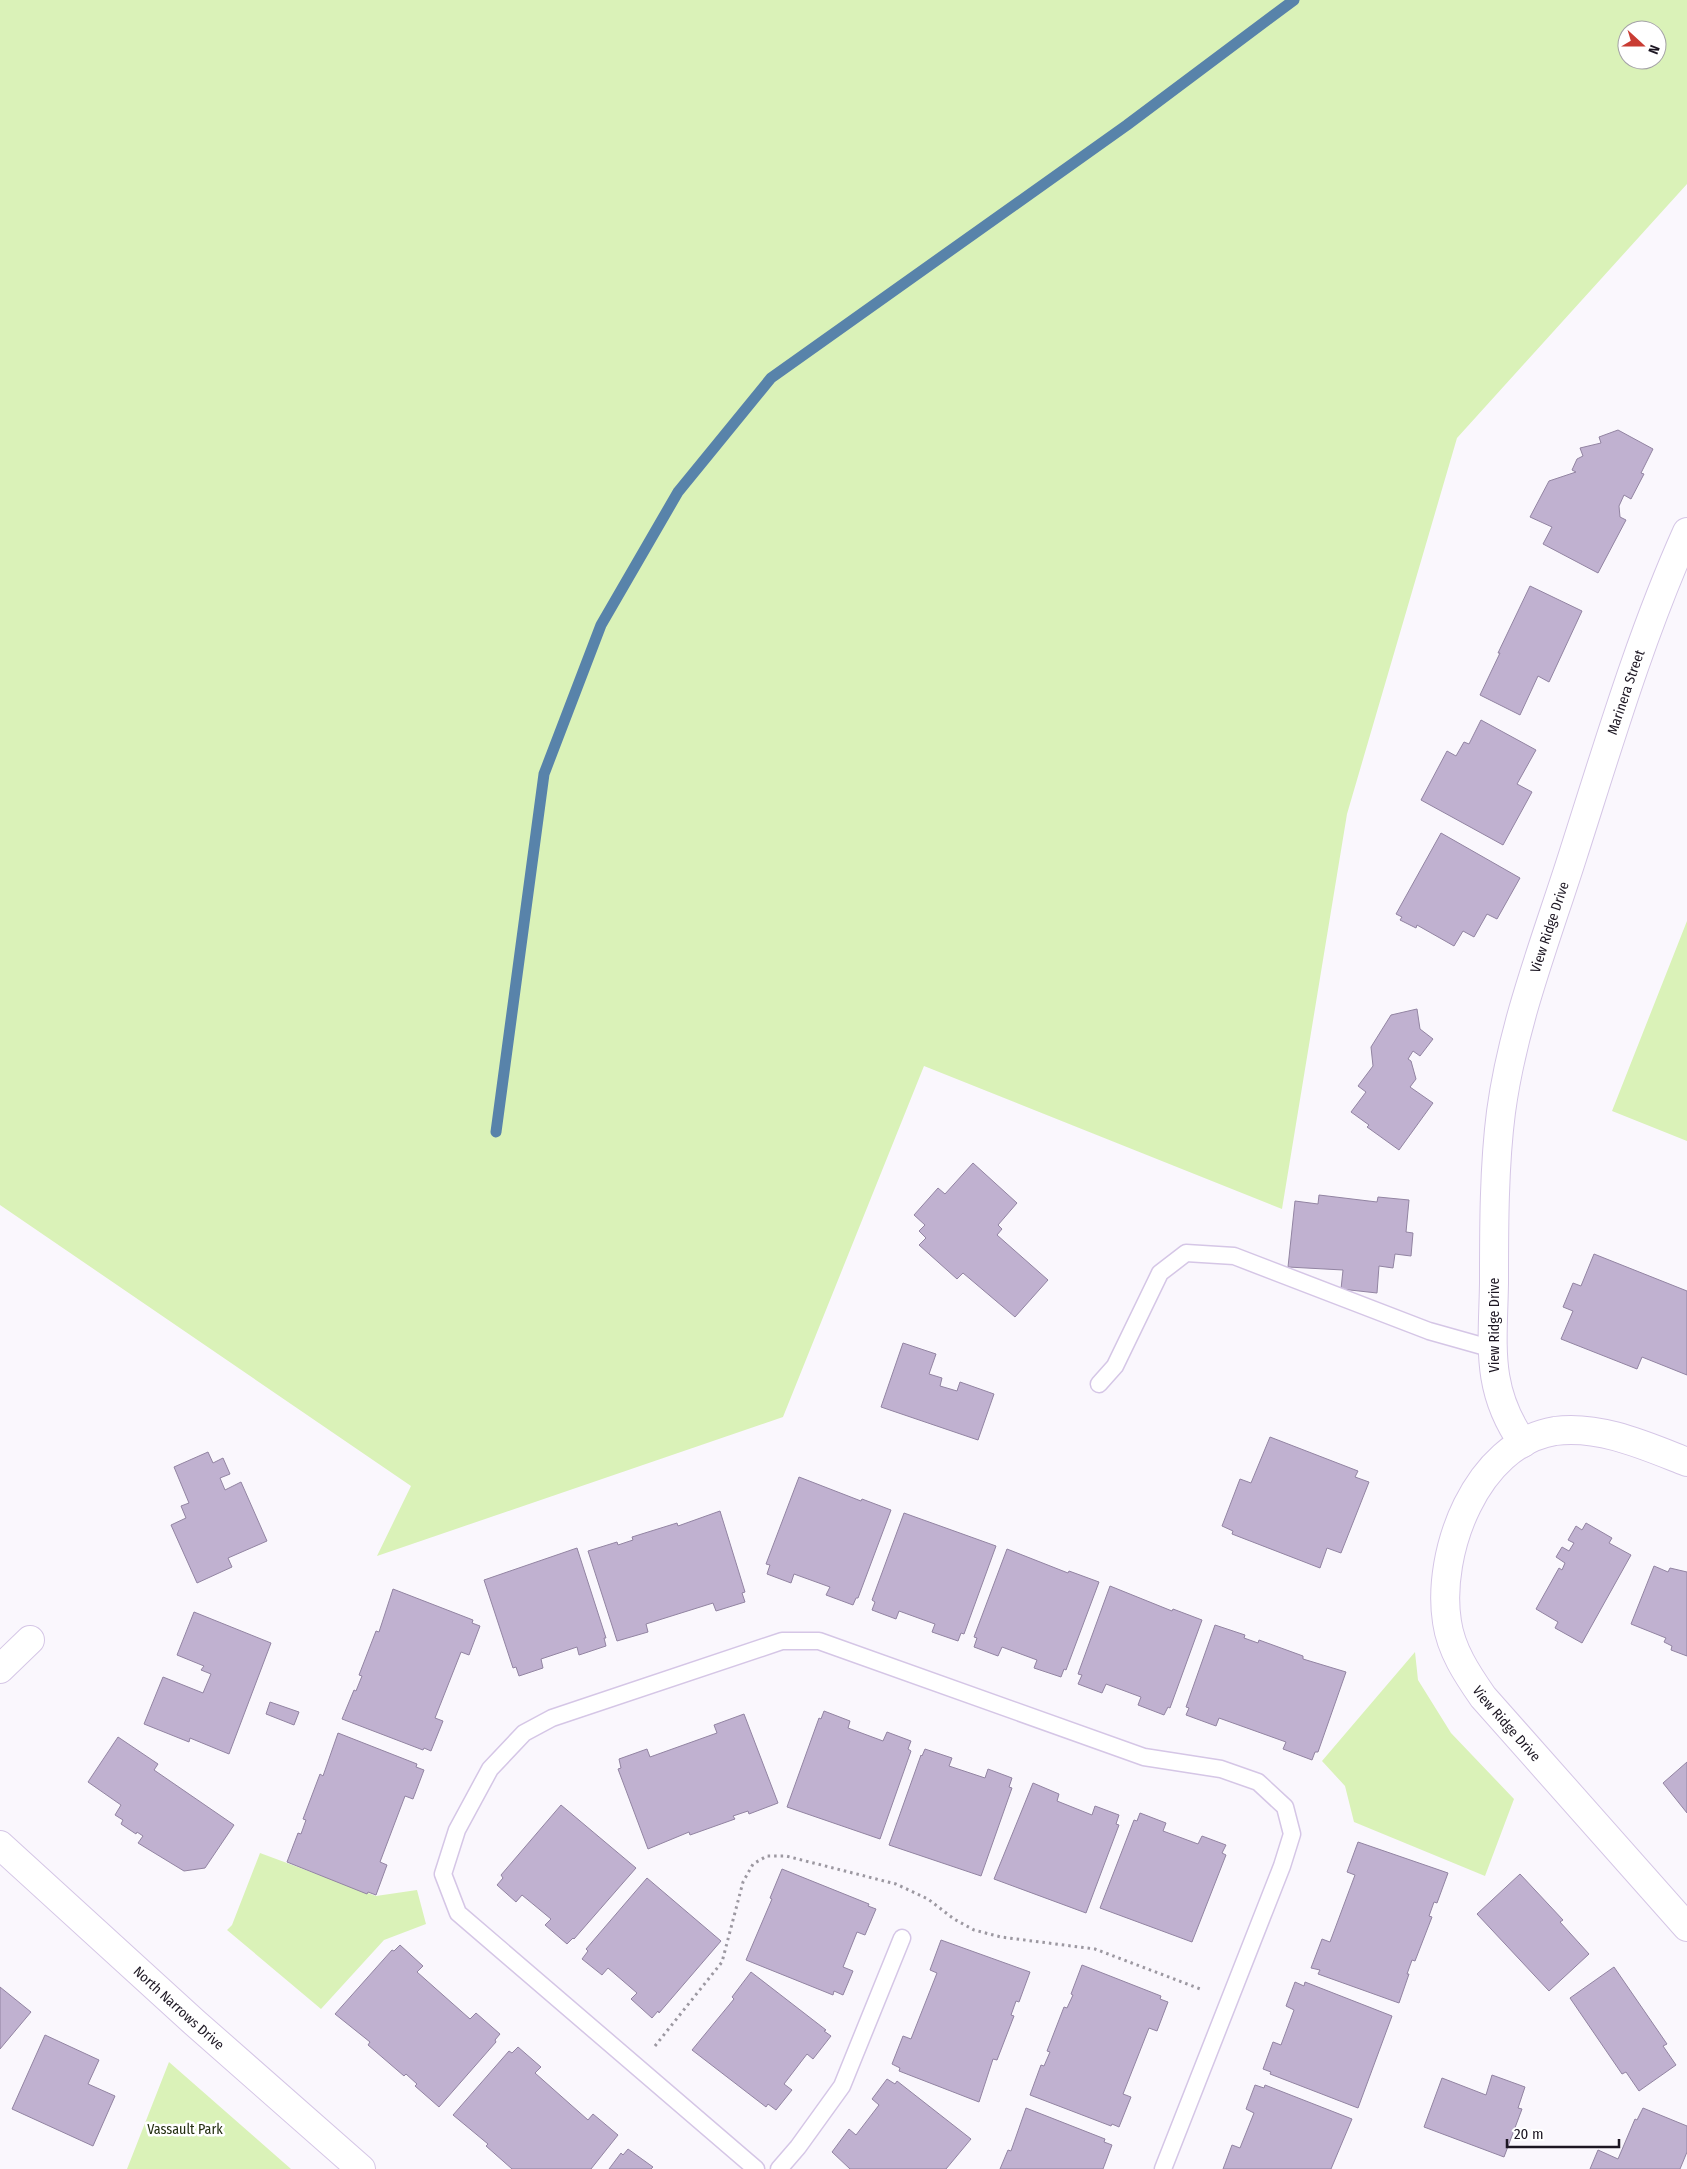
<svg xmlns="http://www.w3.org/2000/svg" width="1687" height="2169" font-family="'Fira Sans Condensed',sans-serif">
	<rect width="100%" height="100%" fill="#faf7fd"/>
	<path fill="#daf2b8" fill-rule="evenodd" d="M0 0H1687V184L1457 438 1347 814 1282 1209 924 1066 783 1417 377 1556 411 1486 0 1205ZM1627 30H1657V60H1627Z
		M1687 921V1141L1612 1111Z
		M1415 1652 1418 1680 1451 1733 1514 1799 1485 1876 1354 1822 1345 1786 1322 1761Z
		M260 1853 376 1896 417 1890 426 1924 384 1940 321 2009 227 1930 232 1925Z
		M169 2062 291 2169H127Z"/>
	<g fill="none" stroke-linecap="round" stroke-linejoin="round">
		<path stroke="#5883aa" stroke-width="11" d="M496 1132 544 774 601 625 678 492 771 378 1127 125 1294 0"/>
	</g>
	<path fill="#c0b1d0" stroke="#9284a2" d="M1618 430 1653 449 1641 473 1644 474 1631 499 1624 495 1619 506 1620 517 1626 520 1598 573 1543 544 1552 527 1530 517 1549 481 1576 472 1572 470 1577 459 1583 456 1580 448 1601 443 1599 437Z
		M1530 586 1582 611 1549 682 1538 676 1520 715 1480 695 1500 653H1498Z
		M1481 720 1536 750 1517 784 1532 792 1503 845 1421 800 1447 751 1456 756 1464 742 1469 744Z
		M1441 833 1520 878 1497 919 1487 914 1474 937 1463 931 1454 946 1417 925 1416 928 1400 920 1402 917 1396 914Z
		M1417 1009 1420 1029 1433 1039 1420 1056 1413 1051 1408 1059 1411 1061 1416 1079 1410 1087 1433 1103 1399 1150 1367 1127 1369 1125 1351 1112 1366 1092 1358 1086 1373 1066 1371 1047 1391 1015Z
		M973 1163 1017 1203 998 1225 1002 1229 997 1235 1048 1280 1015 1317 963 1273 957 1279 919 1245 926 1238 919 1231 925 1225 914 1215 938 1188 945 1194Z
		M1319 1195 1377 1202 1378 1197 1409 1200 1406 1232 1413 1233 1411 1256 1395 1254 1393 1268 1379 1266 1377 1293 1341 1289 1343 1270 1288 1267 1295 1201 1318 1204Z
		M1594 1254 1687 1291V1375L1642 1357 1637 1369 1561 1339 1573 1311 1563 1307 1573 1283 1581 1286Z
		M903 1343 936 1354 929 1374 942 1378 940 1386 957 1391 960 1382 994 1394 978 1440 881 1407Z
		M1270 1437 1358 1471 1355 1477 1369 1482 1341 1553 1327 1548 1320 1568 1232 1534 1233 1531 1222 1526 1240 1479 1251 1483Z
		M208 1452 213 1463 223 1458 230 1474 220 1478 225 1490 241 1482 267 1541 228 1558 232 1567 197 1583 171 1525 186 1518 181 1506 189 1503 174 1467Z
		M799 1477 861 1501 862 1499 891 1510 858 1598H856L853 1605 826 1595 830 1587 794 1574 791 1583 767 1574 770 1565 766 1564Z
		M720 1511 745 1592 742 1593 745 1602 716 1611 713 1603 646 1624 648 1632 617 1641 588 1551 617 1542 618 1545 633 1540 632 1537 677 1523 678 1526Z
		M904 1513 996 1546 964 1634 961 1633 958 1641 932 1632 935 1624 899 1611 896 1619 872 1610 875 1602 872 1600Z
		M1586 1523 1612 1538 1609 1543 1631 1555 1582 1643 1555 1628 1558 1622 1536 1609 1559 1568 1562 1570 1565 1563 1556 1557 1562 1547 1569 1551 1574 1543 1568 1540 1576 1526 1582 1530Z
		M577 1548 606 1638H604L606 1646 579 1655 577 1647 541 1659 543 1668 519 1676 516 1667 513 1668 484 1580Z
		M1007 1549 1068 1573 1069 1571 1099 1582 1066 1670 1064 1669 1061 1677 1034 1668 1037 1660 1002 1647 998 1656 974 1647 977 1638 974 1637Z
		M1654 1566 1668 1572 1670 1568 1687 1572V1656L1671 1650 1672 1646 1664 1642 1666 1638 1631 1624Z
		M1110 1586 1172 1611 1173 1609 1202 1620 1170 1708 1168 1707 1164 1715 1138 1705 1141 1697 1106 1684 1102 1693 1078 1684 1082 1675 1078 1674Z
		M393 1589 473 1620 472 1623 480 1626 469 1655 461 1652 435 1718 443 1721 431 1751 424 1748 423 1750 342 1719 354 1690 356 1691 362 1676 359 1675 376 1631 379 1632Z
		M194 1612 271 1643 229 1754 190 1738 189 1742 144 1724 163 1677 203 1693 211 1674 201 1670 204 1666 177 1655Z
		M1215 1625 1245 1635 1244 1638 1258 1643 1259 1640 1303 1656V1659L1346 1672 1318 1752H1315L1312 1760 1283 1749 1286 1742 1219 1718 1216 1726 1186 1715 1189 1708 1186 1707Z
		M270 1702 299 1712 294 1725 266 1714Z
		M824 1711 850 1721 848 1728 883 1741 887 1732 911 1741 908 1749 911 1751 880 1839 787 1807 819 1718 821 1719Z
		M744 1714 778 1803 749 1814 748 1811 733 1816 735 1819 690 1835 689 1832 648 1849 618 1769 621 1768 619 1759 647 1749 650 1757 717 1733 714 1725Z
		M338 1733 417 1764 416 1767 424 1770 413 1799 405 1796 380 1862 387 1865 376 1895 368 1892 367 1894 287 1862 298 1833 301 1834 306 1820 303 1819 320 1774 323 1776Z
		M118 1737 158 1764 154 1770 234 1825 205 1868 184 1871 138 1843 143 1836 137 1832 136 1834 121 1824 123 1820 115 1815 121 1805 88 1782Z
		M925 1749 952 1758 949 1766 985 1778 988 1769 1012 1778 1009 1787 1012 1788 981 1876 889 1845 921 1755 922 1756Z
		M1687 1762V1813L1663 1783Z
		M1033 1783 1059 1794 1057 1801 1092 1815 1095 1806 1119 1815 1116 1824 1119 1825 1086 1913 994 1879Z
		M561 1805 636 1868 574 1939 573 1938 567 1944 545 1925 551 1919 522 1895 516 1902 497 1885 503 1878 501 1875Z
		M1140 1813 1166 1823 1163 1831 1198 1844 1202 1836 1226 1845 1222 1853 1226 1855 1192 1942 1100 1908 1134 1820 1137 1821Z
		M1358 1842 1448 1873 1437 1903 1434 1902 1429 1916 1432 1917 1415 1961 1412 1960 1407 1974H1409L1399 2003 1318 1974 1320 1970 1311 1968 1322 1939 1330 1942 1355 1875 1347 1872Z
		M782 1869 869 1904 868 1906 876 1909 865 1935 857 1932 843 1967 853 1971 843 1995 834 1991 833 1995 746 1960 772 1899 770 1898Z
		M1520 1874 1563 1920 1560 1922 1589 1954 1549 1991 1477 1914Z
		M647 1878 721 1941 659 2013 658 2011 652 2018 631 1999 637 1993 608 1968 602 1975 582 1959 588 1951 586 1949Z
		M941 1940 1030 1972 1019 2002 1016 2001 1011 2015 1014 2016 997 2060 993 2059 979 2102 899 2071 900 2068 892 2064 903 2036 911 2039 937 1973 930 1970Z
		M400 1945 423 1966 417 1972 470 2019 476 2013 500 2034 495 2040 496 2042 439 2107 415 2086 417 2084 406 2074 404 2076 368 2045 370 2042 335 2014 392 1950 394 1951Z
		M1082 1965 1161 1996 1160 1999 1168 2002 1157 2031 1149 2028 1123 2094 1131 2097 1119 2127 1112 2124 1111 2126 1030 2095 1041 2065 1044 2066 1050 2052 1047 2051 1064 2007 1067 2008 1073 1995 1071 1994Z
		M1614 1967 1667 2044 1663 2046 1676 2065 1639 2091 1626 2072 1622 2074 1570 1998Z
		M751 1972 826 2030 824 2031 831 2036 813 2059 807 2054 784 2084 792 2090 776 2110 768 2104 766 2107 692 2050 734 1999 732 1997Z
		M1295 1982 1304 1986 1305 1982 1392 2016 1358 2108 1270 2074 1271 2072 1263 2069 1273 2042 1281 2045 1294 2010 1286 2006Z
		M0 1987 31 2012 0 2049Z
		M45 2035 99 2060 88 2084 115 2096 93 2146 12 2109Z
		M518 2047 541 2067 535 2073 588 2120 593 2114 618 2135 591 2169H512L486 2146 488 2144 453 2115 509 2051 512 2053Z
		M1492 2075 1525 2087 1518 2108 1522 2109 1504 2157 1424 2127 1442 2078 1486 2095Z
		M887 2079 895 2084 897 2081 971 2139 946 2169H850L832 2152 849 2129 856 2135 879 2105 872 2099Z
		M1255 2085 1264 2088 1265 2085 1352 2119 1331 2169H1223L1232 2145 1240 2148 1254 2113 1246 2109Z
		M1026 2108 1105 2139 1104 2142 1112 2145 1103 2169H1000L1008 2150 1011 2151Z
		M1643 2108 1687 2126V2152L1680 2169H1590L1598 2150 1618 2159 1635 2119 1637 2120Z
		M628 2149 653 2167 651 2169H609L621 2153 623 2155Z"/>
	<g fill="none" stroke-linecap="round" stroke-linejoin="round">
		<defs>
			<path id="lane" d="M1099 1384 1115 1366 1160 1273 1186 1253 1234 1256 1429 1331 1493 1349
				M756 2169 458 1913 443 1874 457 1830 490 1769 524 1733 552 1718 782 1641H819L1144 1757 1221 1769 1258 1782 1285 1807 1292 1834 1282 1866 1163 2169
				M779 2169 798 2147 842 2086 902 1938"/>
			<g id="street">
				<path id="s1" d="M1523 1443C1485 1389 1493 1345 1494 1283 1494 1228 1494 1166 1501 1112 1513 1023 1546 940 1573 855 1608 746 1640 637 1687 532"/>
				<path id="s2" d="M1687 1462C1646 1446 1600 1425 1555 1431 1476 1444 1436 1553 1447 1622 1451 1650 1467 1674 1483 1697L1687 1927"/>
				<path d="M0 1669 30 1640"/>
			</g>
			<g id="secondary">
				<path id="s3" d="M0 1845 194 2022 361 2169"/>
			</g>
		</defs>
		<use href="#lane" stroke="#d5c6e6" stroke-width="19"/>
		<use href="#street" stroke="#d5c6e6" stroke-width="30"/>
		<use href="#secondary" stroke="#d5c6e6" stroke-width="30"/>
		<path stroke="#9c98a1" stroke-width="3" stroke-dasharray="2.5 4" stroke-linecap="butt" d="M655 2046 722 1962 743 1882 753 1864 767 1856H786L896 1884 928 1899 954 1919 974 1930 1001 1937 1095 1949 1203 1990"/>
		<use href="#lane" stroke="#fff" stroke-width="16"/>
		<use href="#street" stroke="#fff" stroke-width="28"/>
		<use href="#secondary" stroke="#fff" stroke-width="28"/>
	</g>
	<g text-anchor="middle" stroke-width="5" stroke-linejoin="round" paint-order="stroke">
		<g font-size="14" fill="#1c1622" stroke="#fff">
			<text dy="5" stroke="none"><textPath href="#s1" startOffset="776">Marinera Street</textPath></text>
			<text dy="5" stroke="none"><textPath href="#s1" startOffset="529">View Ridge Drive</textPath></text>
			<text transform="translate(1494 1325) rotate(-90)" y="5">View Ridge Drive</text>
			<text dy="5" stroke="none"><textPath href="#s2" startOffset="496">View Ridge Drive</textPath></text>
			<text dy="5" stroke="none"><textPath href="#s3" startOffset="242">North Narrows Drive</textPath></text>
		</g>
		<g font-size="14" fill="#232e10" stroke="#fff">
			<text x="185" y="2134">Vassault Park</text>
		</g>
	</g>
	<g transform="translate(1642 45) rotate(111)"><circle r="24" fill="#ffffff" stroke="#a4a2a7"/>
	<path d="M0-4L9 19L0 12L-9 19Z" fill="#c93c33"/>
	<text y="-8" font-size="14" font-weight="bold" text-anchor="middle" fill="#1c1622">N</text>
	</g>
	<path d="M1507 2139v8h112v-8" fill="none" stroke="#1c1622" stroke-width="2.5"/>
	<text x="1514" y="2139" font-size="15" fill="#1c1622" stroke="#ffffff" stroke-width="4" paint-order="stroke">20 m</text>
</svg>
